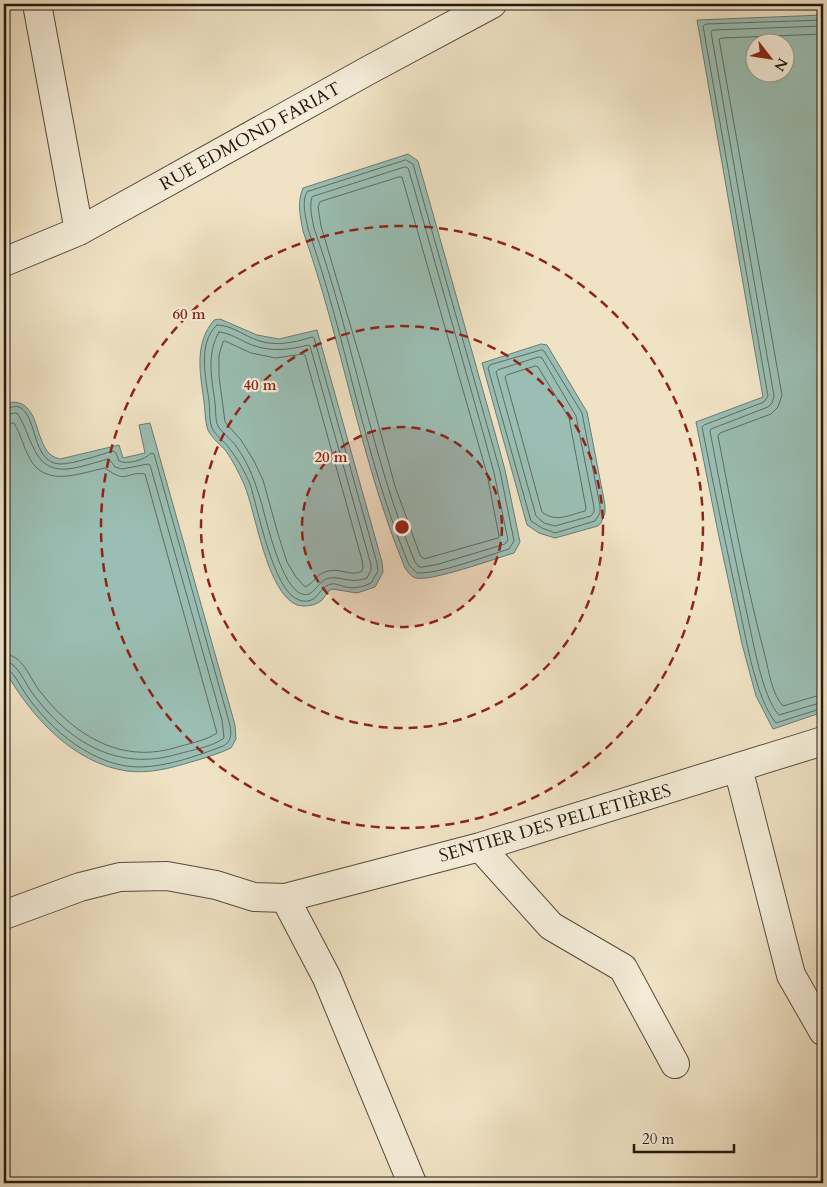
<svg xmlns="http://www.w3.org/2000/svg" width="827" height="1187" font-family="Cardo,serif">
	<rect width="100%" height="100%" fill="#f0e3c5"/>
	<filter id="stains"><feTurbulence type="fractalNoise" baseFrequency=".004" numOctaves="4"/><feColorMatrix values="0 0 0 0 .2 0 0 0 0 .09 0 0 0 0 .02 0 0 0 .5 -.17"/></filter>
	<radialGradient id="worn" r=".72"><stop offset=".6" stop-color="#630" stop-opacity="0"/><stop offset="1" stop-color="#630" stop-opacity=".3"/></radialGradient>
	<path fill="#9abeb3" stroke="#6a7c73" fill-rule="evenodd" d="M823 15V712L773 729 756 696 742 644 719 537 696 422 763 397 697 20ZM754 42H784V72H754Z
		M408 154 418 161 495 433 505 470 520 542 514 553C497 558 430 582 416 578 411 577 408 572 405 568 360 459 342 341 303 231 300 216 297 202 303 188Z
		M220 319 257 335 279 339 317 330 382 562 383 572 375 587 357 593 332 589C326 592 326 596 322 600 316 606 304 607 297 605 266 592 256 512 244 484 239 473 233 461 226 451 220 444 209 436 207 427 205 419 205 410 204 401 200 373 194 344 214 320Z
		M541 344 547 345 587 412 605 505V513L601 523 598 526 555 538 539 533 527 525 482 363Z
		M13 402C44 403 32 454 60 459L119 445 123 458 145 453 139 425 150 423 235 725 236 739 231 748C218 754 205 758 191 762 171 768 149 774 127 771 72 763 30 715 4 669V405Z"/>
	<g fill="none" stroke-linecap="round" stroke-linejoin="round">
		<path stroke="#5e6c62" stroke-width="1" d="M823 20 706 24 703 26 768 396 764 402 704 425 702 427C714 488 727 550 740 611 747 642 756 699 776 723L823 708
			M823 26 713 30 711 32 774 396 772 403 768 407 711 429 710 431C721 492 734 553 747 614 753 640 762 697 779 715L823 702
			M823 34 722 38 719 39 782 395 778 407 771 414 720 433 718 436C732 509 746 584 765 656 769 672 772 694 783 706L823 694
			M406 160 413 164 500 471 514 541 509 549C486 556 440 574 417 573L409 565C364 457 347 340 308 229 306 217 301 202 307 192Z
			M405 167 408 168 412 181 484 436 494 473 508 540 505 544 439 564 423 567H419L415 562C370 454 353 337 314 228 312 218 309 206 312 197Z
			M399 177H402L404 184 487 474 499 536 498 538 424 559 420 555 395 486 363 368 321 226 318 207 320 202Z
			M217 325C230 325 242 334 254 339 273 347 293 343 312 337L314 338 377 563 378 571 371 583C363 587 354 589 346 587 341 586 336 583 331 584 318 587 318 606 299 600 273 592 258 508 250 484 245 472 237 458 229 448 224 441 215 435 212 428 209 420 210 409 209 401 206 378 197 343 217 325Z
			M219 332C231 333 241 341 252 345 271 352 289 350 308 345L310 346 371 565V570L367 578C349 585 339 574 326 579 317 583 313 598 302 594 282 588 267 524 262 505 256 484 249 464 236 446 231 439 222 433 218 426 215 420 216 410 215 403 212 379 206 355 219 332Z
			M225 341 251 353 276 358 303 354 305 355 362 560 363 568 361 572C350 576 340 568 328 571 317 573 314 583 305 587L296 577 287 562 278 534 263 480 254 461 241 440 225 422 219 376V355L223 342Z
			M542 350 544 351 582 413 600 506V513L595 521 555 533 542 528 531 521 488 368 490 365Z
			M539 357 542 358 576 416 594 507V512L591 516 555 526 544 523 536 516 496 372 498 370Z
			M536 366 538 367 569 418 586 508 585 511C569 515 556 523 542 512L505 377 507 375Z
			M4 409C9 409 14 405 19 407 38 415 31 463 60 464 74 464 99 455 113 451L116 453 119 461C127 465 145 460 151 453L154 454 228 718C231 728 234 741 223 746 197 756 169 766 141 767 95 768 50 730 25 693 20 686 13 669 4 668
			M4 415 15 413 18 414C25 425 28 438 34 449 50 483 81 465 109 459L115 467 122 469 148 464 150 465 222 720 224 738C212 747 192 750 178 754 117 772 69 742 33 694 25 684 18 662 4 661
			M4 423H14C21 434 23 447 30 459 46 488 80 473 105 468 128 485 125 471 145 474L217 733C205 741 187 744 174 748 118 764 72 733 39 690 29 677 23 655 4 654"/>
		<defs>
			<path id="minor" d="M37 4 79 231
				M4 262 79 231 369 70 492 4
				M738 768 791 975 823 1031
				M480 847 551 926 623 968 675 1064
				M285 898 327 978 412 1183
				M4 915 80 887 120 877 167 876 216 885 254 897 285 898 480 847 823 741"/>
		</defs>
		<use href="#minor" stroke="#564c3f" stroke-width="30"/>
		<use href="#minor" stroke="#f5edd9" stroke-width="28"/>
	</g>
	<circle cx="402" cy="527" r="100" fill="#8f2418" fill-opacity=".12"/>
	<g fill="none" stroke="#8f2418" stroke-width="2.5" stroke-dasharray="9 6">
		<circle cx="402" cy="527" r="100"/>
		<circle cx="402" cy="527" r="201"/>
		<circle cx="402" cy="527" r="301"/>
	</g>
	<g text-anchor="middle" stroke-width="4.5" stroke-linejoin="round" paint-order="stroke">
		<g font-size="18" fill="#231912" stroke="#f5edd9">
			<text transform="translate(250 136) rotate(-29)" y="6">RUE EDMOND FARIAT</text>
			<text transform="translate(555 823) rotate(-16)" y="6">SENTIER DES PELLETIÈRES</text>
		</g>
	</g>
	<circle cx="402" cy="527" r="8" fill="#8f2418" stroke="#f5edd9" stroke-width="2.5"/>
	<g font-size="15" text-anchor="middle" font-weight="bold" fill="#8f2418" stroke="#f5edd9" stroke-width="4.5" stroke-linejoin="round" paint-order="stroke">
		<text x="189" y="319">60 m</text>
		<text x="260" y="390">40 m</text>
		<text x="331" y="462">20 m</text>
	</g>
	<rect width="827" height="1187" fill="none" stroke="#f0e3c5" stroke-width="20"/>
	<rect x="5" y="5" width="817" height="1177" fill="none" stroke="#231912" stroke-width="2.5"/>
	<rect x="10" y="10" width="807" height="1167" fill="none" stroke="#231912"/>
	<g transform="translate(770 58) rotate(121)"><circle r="24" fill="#f5edd9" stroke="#a19889"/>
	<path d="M0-4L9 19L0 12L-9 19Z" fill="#8f2418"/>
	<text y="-8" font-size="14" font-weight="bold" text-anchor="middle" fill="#231912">N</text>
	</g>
	<path d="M634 1144v8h100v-8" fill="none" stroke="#231912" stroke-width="2.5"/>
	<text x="642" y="1144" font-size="15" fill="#231912" stroke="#f5edd9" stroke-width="4" paint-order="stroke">20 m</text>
	<rect width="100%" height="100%" filter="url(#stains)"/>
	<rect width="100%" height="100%" fill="url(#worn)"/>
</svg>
